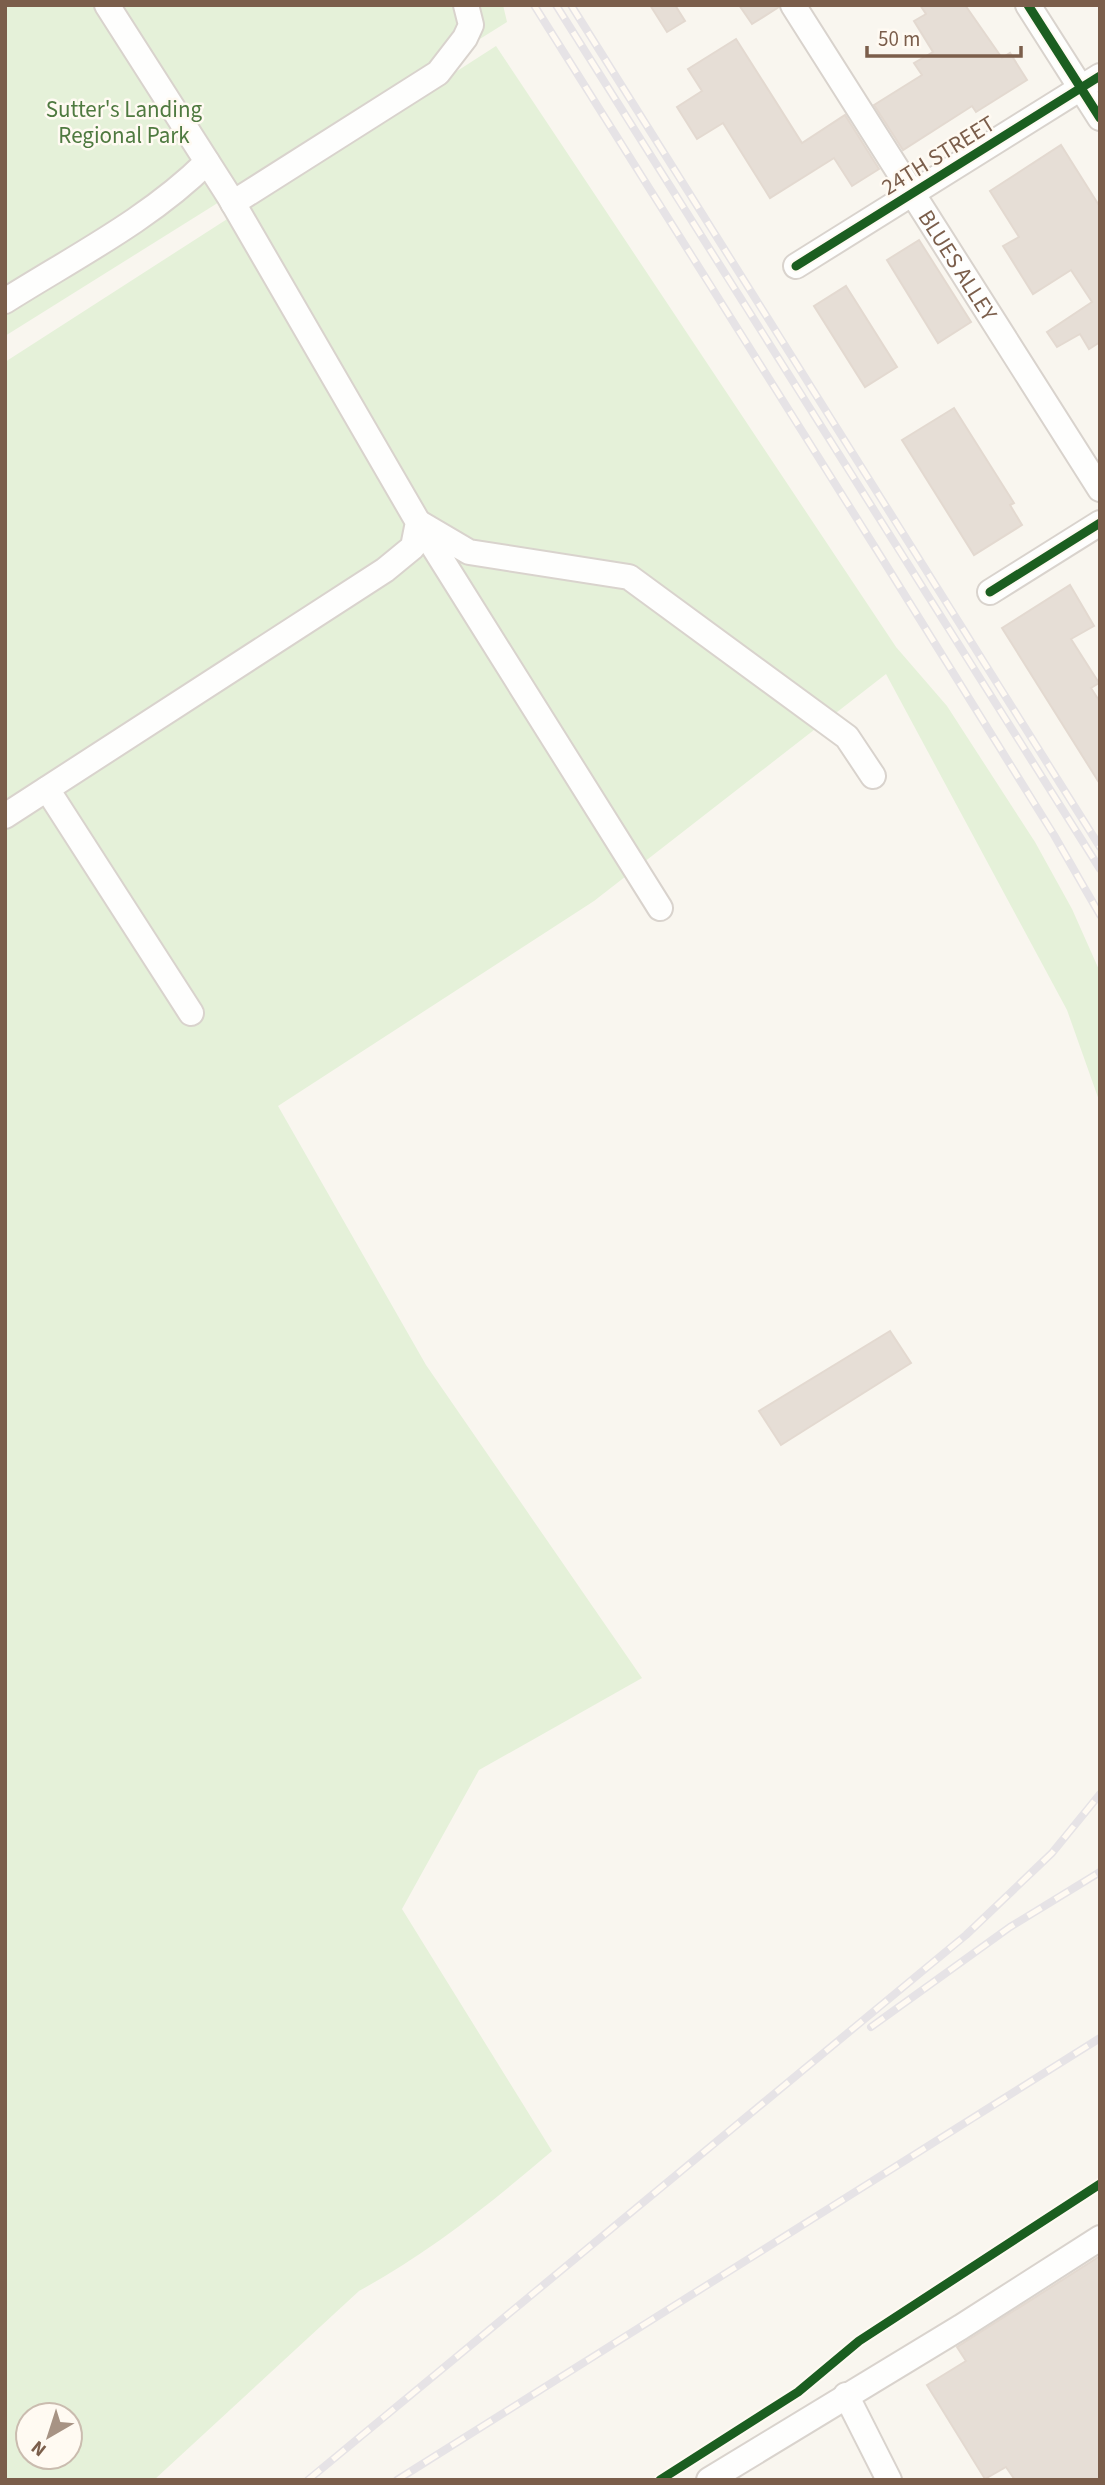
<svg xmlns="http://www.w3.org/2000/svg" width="1105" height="2485" font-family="'Source Sans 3',sans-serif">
	<rect width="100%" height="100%" fill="#f9f6ef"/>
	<path fill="#e5f1d9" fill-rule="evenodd" d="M5 5H503L507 22 5 336Z
		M496 46 896 647 947 706 1035 842 1072 909 1100 972V1103L1067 1010 886 674 594 901 278 1106 426 1365 642 1678 479 1770 402 1909 552 2151C491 2203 430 2252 359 2291L154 2480H5V362ZM28 2415H70V2457H28Z"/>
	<path fill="#e6ded6" stroke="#e3d9d0" stroke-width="2" d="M650 5H675L685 21 667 32Z
		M739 5H778L779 7 752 24Z
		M920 5H965L1002 58 1010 53 1027 80 976 112 972 106 903 150 874 105 922 75 914 63 933 52 914 21 926 14Z
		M736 39 802 143 845 115 879 169 852 186 834 158 770 198 723 123 697 139 677 107 702 91 688 69Z
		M1061 145 1100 207V342L1089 349 1080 334 1057 347 1047 332 1092 302 1071 270 1033 294 1003 246 1019 237 990 191Z
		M919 240 971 322 938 343 887 260Z
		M846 286 897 367 865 387 814 306Z
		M954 408 1014 503 1010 505 1022 525 974 555 902 440Z
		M1070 585 1094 626 1071 639 1099 683 1091 688 1100 702V784L1002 628Z
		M890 1331 911 1363 781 1445 759 1411Z
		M1100 2256V2480H1015L1006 2467 985 2479 927 2385 966 2361 957 2347Z"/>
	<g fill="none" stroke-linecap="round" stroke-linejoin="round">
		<defs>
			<g id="minor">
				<path id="s1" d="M793 5 1100 489"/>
				<path d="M1028 5 1100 118"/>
				<path d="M233 203 438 73 465 38 471 25 466 5"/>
				<path d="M796 266 1100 76"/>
				<path d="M5 301C73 258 150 219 207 162"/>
				<path d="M990 592 1100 523"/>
				<path d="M47 789 191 1013"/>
				<path d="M5 816 385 570 413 547 418 522 229 196 107 5"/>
				<path d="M660 908 418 522 469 552 629 577 847 737 873 776"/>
				<path d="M846 2395 889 2480"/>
				<path d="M709 2480 961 2327 1100 2238"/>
			</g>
		</defs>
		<use href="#minor" stroke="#d9d3cd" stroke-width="28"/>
		<use href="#minor" stroke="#fefefd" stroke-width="24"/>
		<defs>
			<path id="rail" d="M534 5 883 560 1054 835 1100 915
				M556 5 1100 869
				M571 5 1100 847
				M871 2027 1010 1927 1100 1872
				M308 2480 966 1935 1052 1853 1100 1794
				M397 2480 1100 2038"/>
		</defs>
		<use href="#rail" stroke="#e6e3e6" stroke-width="8"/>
		<use href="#rail" stroke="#fffaf2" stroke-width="5" stroke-dasharray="16" stroke-linecap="butt"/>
		<defs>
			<path id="cycleway" d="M1028 5 1100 118
				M796 266 1100 76
				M990 592 1100 523
				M660 2480 798 2392 859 2341 1100 2184"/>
		</defs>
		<use href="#cycleway" stroke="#fffaf2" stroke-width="13"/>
		<use href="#cycleway" stroke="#1b5e20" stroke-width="9"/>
	</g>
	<g text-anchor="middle" stroke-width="5" stroke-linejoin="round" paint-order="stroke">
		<g font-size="23" fill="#4f7a40" stroke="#fffaf2">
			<text x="124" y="117">Sutter's Landing<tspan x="124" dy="26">Regional Park</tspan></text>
		</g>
		<g font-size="23" fill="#7b5e4b" stroke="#fffaf2">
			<text transform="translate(938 155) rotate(-32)" y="8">24TH STREET</text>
			<text dy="8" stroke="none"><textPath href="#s1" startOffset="308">BLUES ALLEY</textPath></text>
		</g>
	</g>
	<rect width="1105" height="2485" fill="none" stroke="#7b5e4b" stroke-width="14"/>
	<g transform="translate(49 2436) rotate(219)"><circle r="33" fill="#fffaf2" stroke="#cabcaf" stroke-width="2"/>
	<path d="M0-5L12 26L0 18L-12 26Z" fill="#a79384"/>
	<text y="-10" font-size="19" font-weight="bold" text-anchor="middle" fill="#7b5e4b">N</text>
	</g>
	<path d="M867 46v10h154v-10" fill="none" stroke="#7b5e4b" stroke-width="3.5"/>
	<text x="878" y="46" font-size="21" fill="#7b5e4b" stroke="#fffaf2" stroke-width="5" paint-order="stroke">50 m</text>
</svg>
